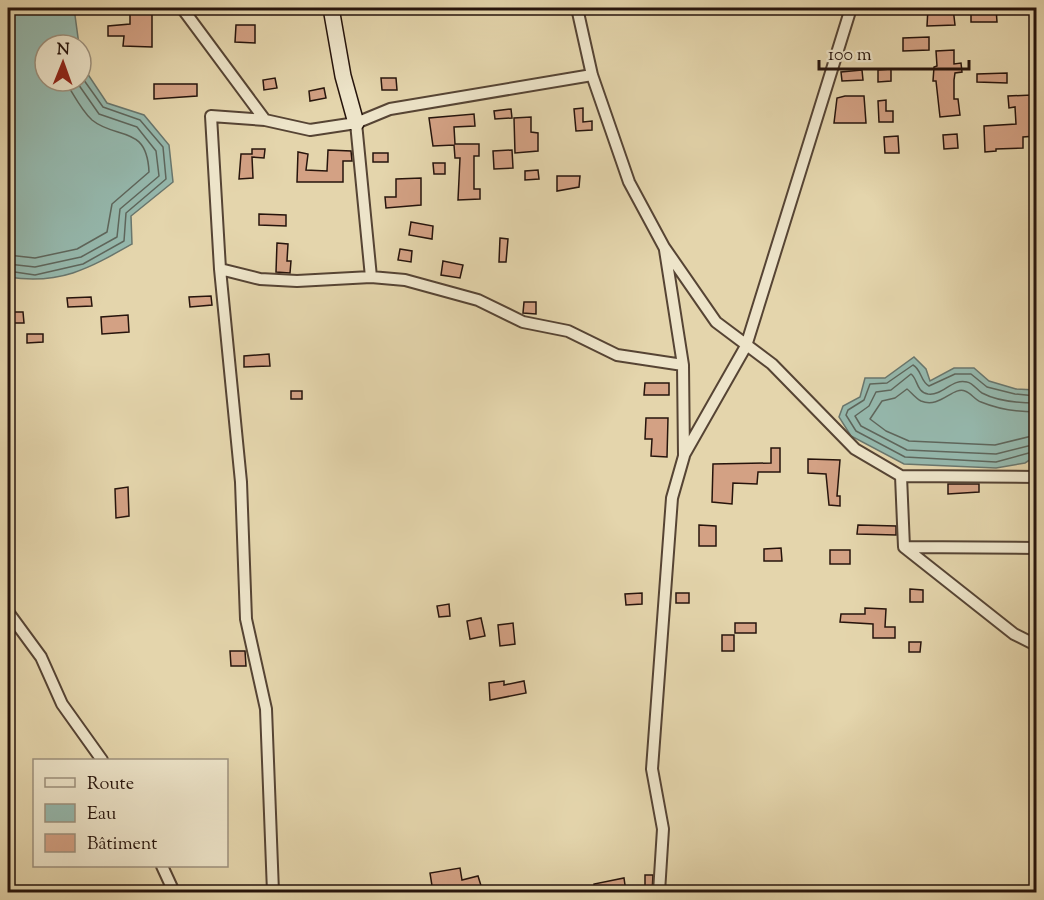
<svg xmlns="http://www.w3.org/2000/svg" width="1044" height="900" font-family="'Sorts Mill Goudy',serif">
	<rect width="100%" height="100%" fill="#e4d5ac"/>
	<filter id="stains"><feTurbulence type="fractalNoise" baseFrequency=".00333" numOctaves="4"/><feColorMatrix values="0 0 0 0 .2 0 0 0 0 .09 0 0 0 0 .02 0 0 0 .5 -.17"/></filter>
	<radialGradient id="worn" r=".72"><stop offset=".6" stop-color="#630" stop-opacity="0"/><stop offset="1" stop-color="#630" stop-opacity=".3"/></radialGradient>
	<path fill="#95b8ad" stroke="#69766d" stroke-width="1.5" d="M8 8H74L79 45H45V81H81V59L83 67 107 103 144 115 169 145 173 182 131 216 132 244C88 269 60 285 8 277Z
		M914 357 926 369 930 381 954 368H974L989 381 1016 389 1036 390V456L1025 463 996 468 904 464 851 436 839 417 843 406 860 397 865 378H885Z"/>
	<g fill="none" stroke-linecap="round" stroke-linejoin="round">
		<path stroke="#5e665c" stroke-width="1.5" d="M8 255 35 258 77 249 107 232 112 204 149 172C147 124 116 140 92 120 81 110 73 93 65 81
			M8 264 35 267 81 257 117 237 120 209 159 176 156 151 137 127 99 114 76 81
			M8 271 35 275 83 264 124 241 126 213 166 179 163 147 140 120 103 107 81 76
			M1036 396 1015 394 987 387 971 374H955L929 386C920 381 922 370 913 365L887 383 870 384 864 400 848 410 846 415 856 431 905 457 996 462 1036 451
			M1036 403C1019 403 997 401 982 393 977 390 973 383 967 382 952 378 943 396 928 394 916 392 918 379 911 374L891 390 876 392 869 406 855 416 861 426 907 450 996 454 1036 444
			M1036 412C1018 412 998 409 981 402 975 400 971 393 965 391 953 386 940 409 921 401 915 398 911 392 907 389L895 398 882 401 870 419 886 431 909 441 995 445 1036 435"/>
	</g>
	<path fill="#d3a184" stroke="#26140c" stroke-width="1.5" d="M130 8H139V14H152V47L123 46 124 36H108V26L130 24Z
		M928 8H953L955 25 927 26Z
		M984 8H996L997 22H971V12H984Z
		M236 25H255V43L235 42Z
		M929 37V50L903 51V38Z
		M954 50V64L961 63 962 72 955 73 954 80V99H958L960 115 940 117 936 81H933L934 67 937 66 936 51Z
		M891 69V81L878 82V70Z
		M862 70 863 80 842 81 841 72Z
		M1007 73V83L977 82V74Z
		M275 78 277 88 264 90 263 80Z
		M381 78H396L397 90H382Z
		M154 84H197V96L154 99Z
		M324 88 326 98 310 101 309 91Z
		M1032 95 1033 113H1036V136L1023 137V148L996 149V151L985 152 984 126 1016 124 1015 107 1009 108 1008 96Z
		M845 96H864L866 123H834L837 98Z
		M886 100V111H893V122H879L878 101Z
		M583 108V122L592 121V130L576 131 574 109Z
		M511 109 512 118 495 119 494 111Z
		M474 114 475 126 454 127 455 144H479V156H474V189H480V199L458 200 460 158H455L454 145 433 146 429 118Z
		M531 117V132L538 133V151L515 153 514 118Z
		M957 134 958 148 944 149 943 135Z
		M898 136 899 153H885L884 137Z
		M252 149H265L264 158 252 157 253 178 239 179 241 154H252Z
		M328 150 351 151 352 161H343V182H297L298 152 308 154 306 170 327 171Z
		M512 150 513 168 494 169 493 151Z
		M373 153H388V162H373Z
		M433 163H445V174H434Z
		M538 170 539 179 525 180V171Z
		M557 176H580L579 187 557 191Z
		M421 178V205L386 208 385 197H396V179Z
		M259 214 286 215V226L259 225Z
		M411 222 433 226 432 239 409 235Z
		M500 238 508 239 506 262H499Z
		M277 243 288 244 287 261H291L290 273 276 272Z
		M400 249 412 251 411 262 398 260Z
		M443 261 463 265 460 278 441 275Z
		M211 296 212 305 190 307 189 297Z
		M91 297 92 306 68 307 67 298Z
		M524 302H536V314L523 313Z
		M13 312H23L24 323H13Z
		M128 315 129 332 102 334 101 317Z
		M27 334H43V342L27 343Z
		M269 354 270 366 244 367V356Z
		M645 383H669V395H644Z
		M291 391H302V399H291Z
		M646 418H668L667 457 651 456 652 439H645Z
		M771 448H780V472H758L757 484 733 483 732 504 712 502 713 464 771 463Z
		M808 459 840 460 837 496H840V506L829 505 826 474 808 473Z
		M948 484H979V492L948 494Z
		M128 487 129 516 116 518 115 489Z
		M699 525 716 526V546H699Z
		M858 525 896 526V535L857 534Z
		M781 548 782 561H764V549Z
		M830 550H850V564H830Z
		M910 589 923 590V602H910Z
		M642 593V604L626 605 625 594Z
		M676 593H689V603H676Z
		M449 604 450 616 439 617 437 606Z
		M865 608 886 609 885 627H895V638H873V624L840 622 841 614H865Z
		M481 618 485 636 470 639 467 621Z
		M513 623 515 644 500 646 498 625Z
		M735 623H756V633H735Z
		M722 635H734V651H722Z
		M909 642H921L920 652H909Z
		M230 651H245L246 666H231Z
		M504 681V685L524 681 526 693 490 700 489 683Z
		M460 868 462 880 478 876 483 892H462L461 890 433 892 430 873Z
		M645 875H653L652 892H645Z
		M624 878 626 892H595L594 884Z"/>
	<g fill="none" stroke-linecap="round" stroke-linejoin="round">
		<defs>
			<path id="street" d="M182 8 265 120
				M577 8 592 75 629 182 664 247 716 322 772 364 855 449 901 476 904 547 1014 634 1036 645
				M356 123 371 277
				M220 269 260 279 297 281 371 277 405 280 478 300 523 322 568 331 617 355 683 365
				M684 455 746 346 851 8
				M901 476 1036 477
				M904 547 1036 548
				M8 612 41 657 62 704 102 760
				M162 866 174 892
				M273 892 266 709 246 619 241 482 220 269 211 116 265 120 310 130 356 123 390 109 592 75
				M659 892 663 829 652 769 672 498 684 456 683 365 665 250"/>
			<path id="secondary" d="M331 8 343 76 356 123"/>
		</defs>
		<use href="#street" stroke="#564434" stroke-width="14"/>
		<use href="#secondary" stroke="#26140c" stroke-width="18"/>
		<use href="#street" stroke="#ede4c9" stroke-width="10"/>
		<use href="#secondary" stroke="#ede4c9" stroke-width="15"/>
	</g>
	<rect width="1044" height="900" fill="none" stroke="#e4d5ac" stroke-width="30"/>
	<rect x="9" y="9" width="1026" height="882" fill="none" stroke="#26140c" stroke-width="3"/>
	<rect x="15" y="15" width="1014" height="870" fill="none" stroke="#26140c" stroke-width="1.5"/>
	<rect x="33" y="759" width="195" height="108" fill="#ede4c9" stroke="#9d917d" stroke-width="1.5"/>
	<rect x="45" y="778" width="30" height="9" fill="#ede4c9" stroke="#9d917d" stroke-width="1.5"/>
	<text x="87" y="789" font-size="18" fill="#26140c">Route</text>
	<rect x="45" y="804" width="30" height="18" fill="#95b8ad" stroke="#9d917d" stroke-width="1.5"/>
	<text x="87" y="819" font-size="18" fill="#26140c">Eau</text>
	<rect x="45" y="834" width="30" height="18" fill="#d3a184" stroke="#9d917d" stroke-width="1.5"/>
	<text x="87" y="849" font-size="18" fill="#26140c">Bâtiment</text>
	<g transform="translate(63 63) rotate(1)"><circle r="28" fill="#ede4c9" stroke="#9d917d" stroke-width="1.5"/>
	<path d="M0-4.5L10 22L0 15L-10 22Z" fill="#8f2418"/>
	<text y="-9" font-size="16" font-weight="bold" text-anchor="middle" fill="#26140c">N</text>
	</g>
	<path d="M819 60v9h150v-9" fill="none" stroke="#26140c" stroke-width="3"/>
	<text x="828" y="60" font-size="18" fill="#26140c" stroke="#ede4c9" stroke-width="4.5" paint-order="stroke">100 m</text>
	<rect width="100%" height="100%" filter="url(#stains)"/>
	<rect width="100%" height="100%" fill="url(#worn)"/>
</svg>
